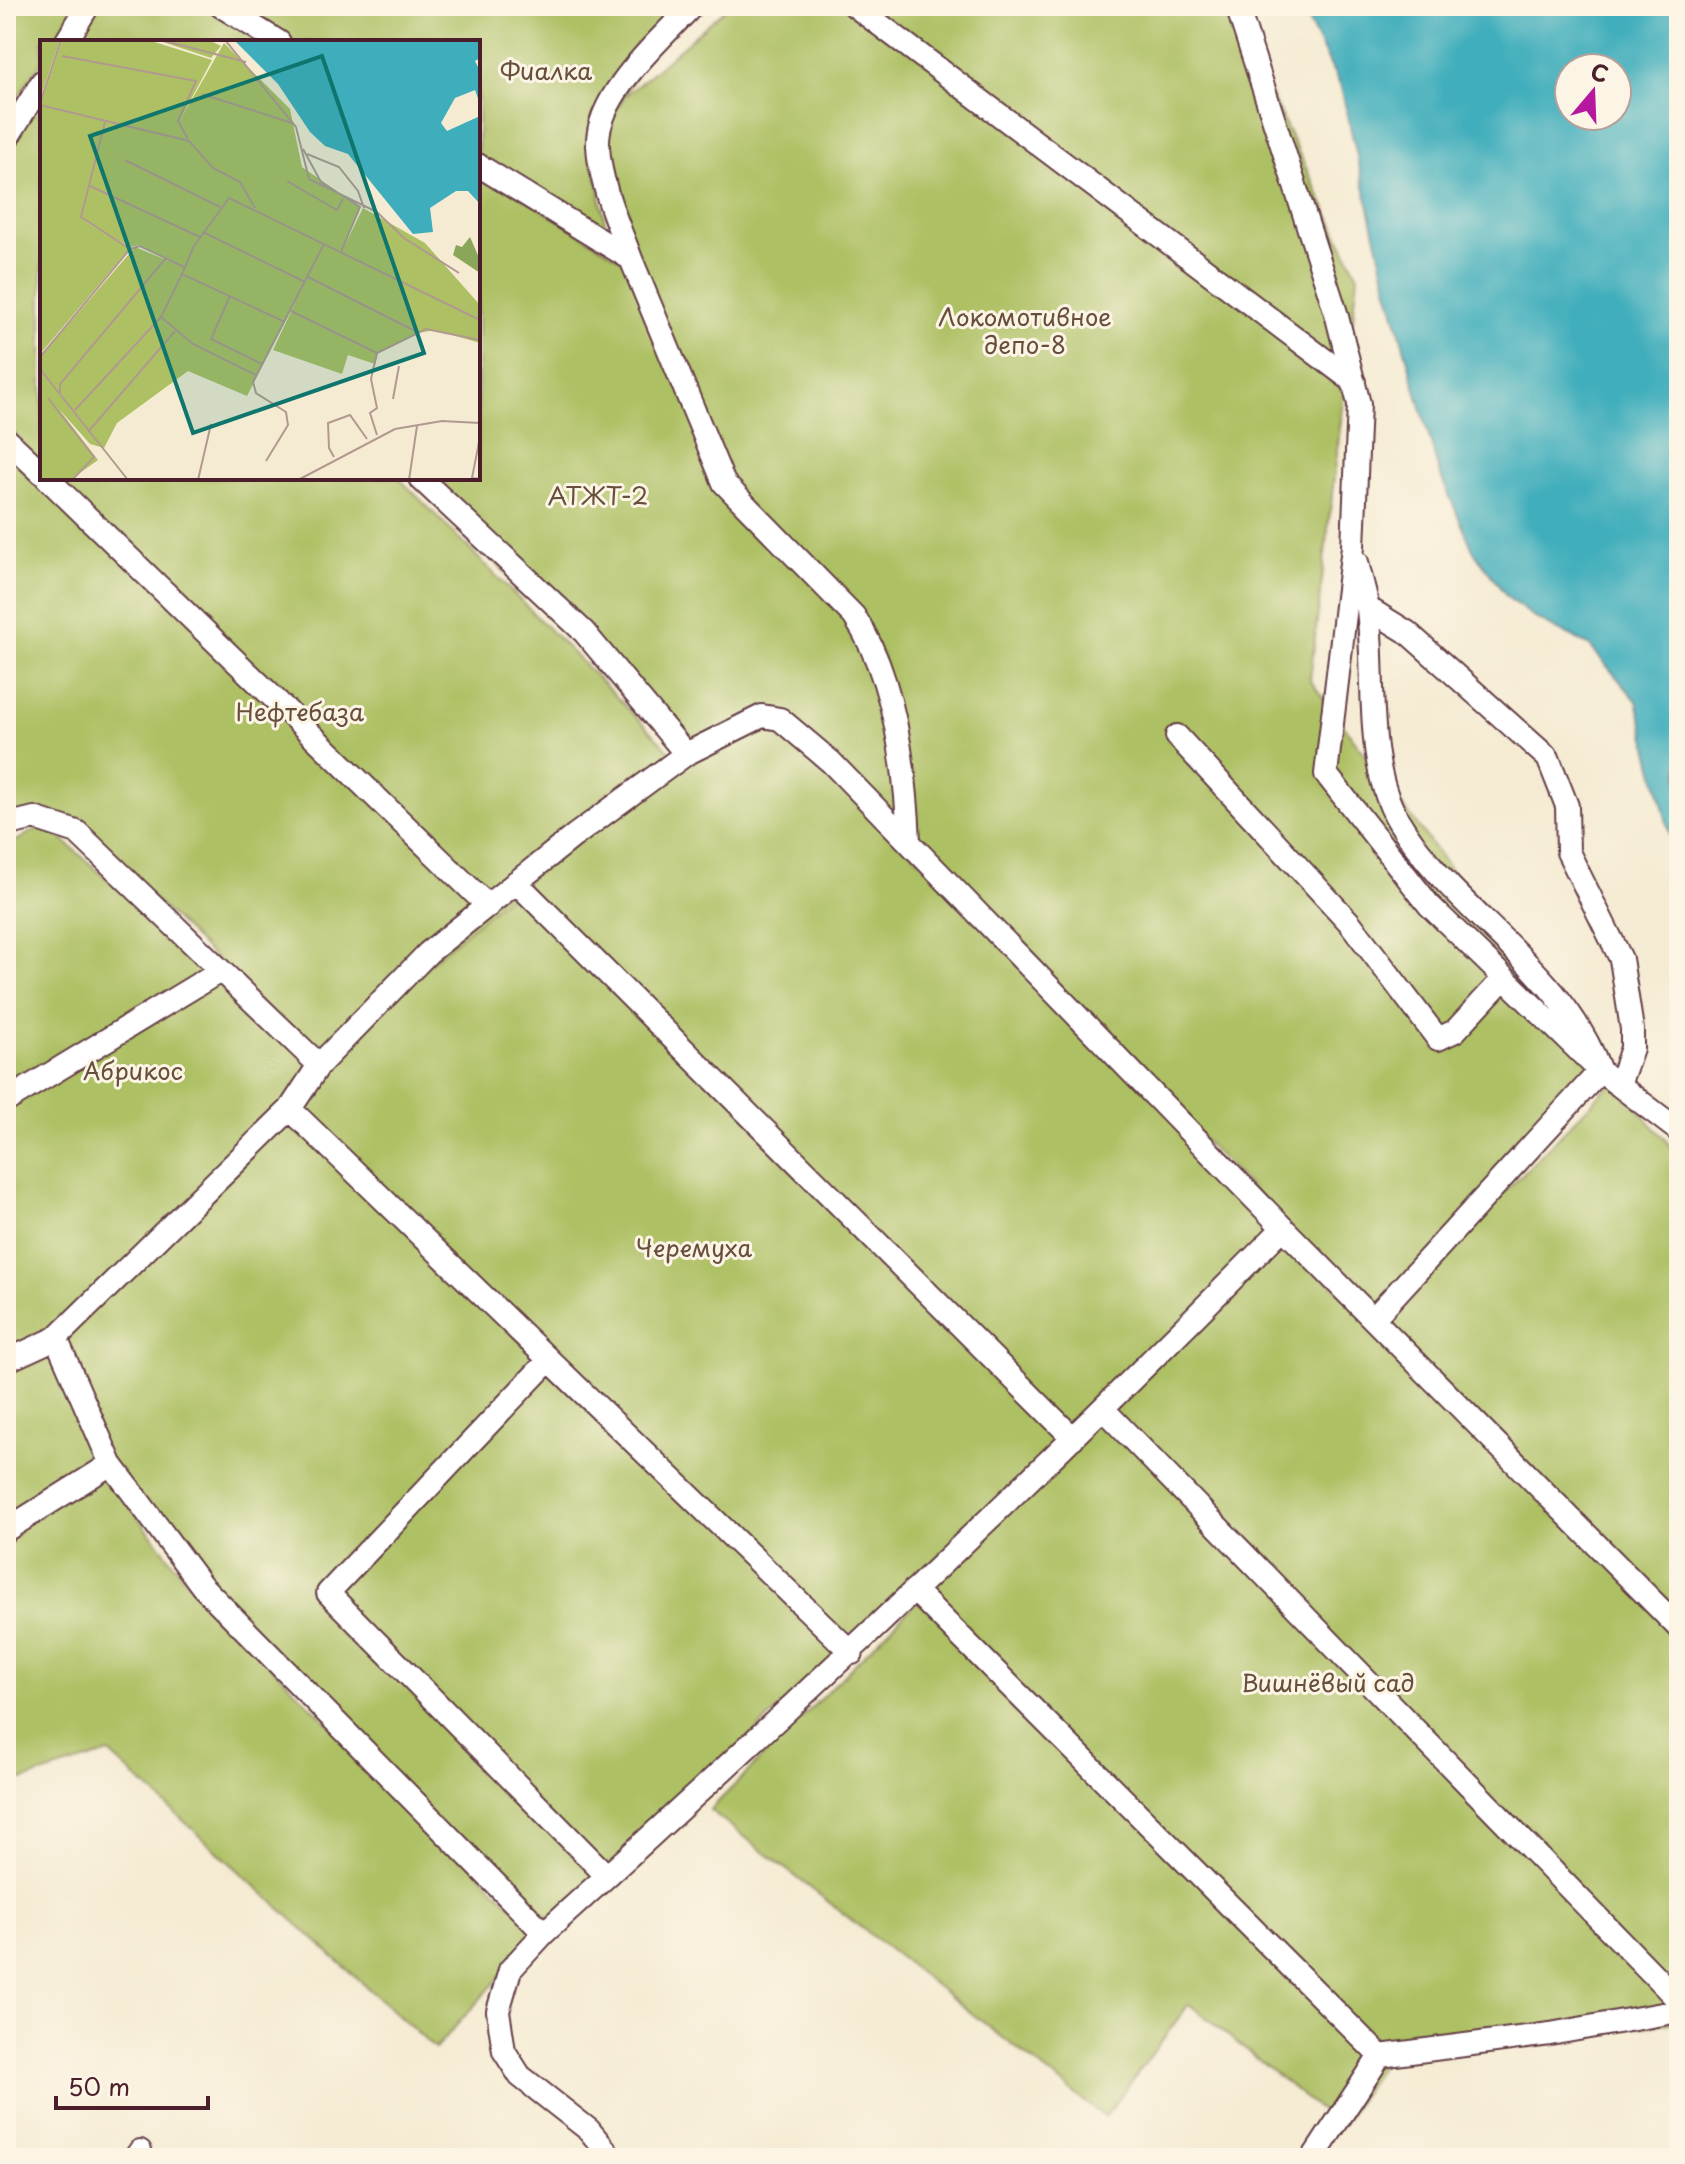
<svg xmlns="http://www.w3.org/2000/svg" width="1685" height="2164" font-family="'Playpen Sans',sans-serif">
	<rect width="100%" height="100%" fill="#fcf5e5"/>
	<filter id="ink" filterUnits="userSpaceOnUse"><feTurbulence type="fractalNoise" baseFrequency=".0125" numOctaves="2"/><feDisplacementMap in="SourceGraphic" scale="16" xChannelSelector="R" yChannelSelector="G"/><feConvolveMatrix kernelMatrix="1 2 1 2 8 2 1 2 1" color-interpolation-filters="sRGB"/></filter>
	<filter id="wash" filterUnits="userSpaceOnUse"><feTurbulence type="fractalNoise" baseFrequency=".006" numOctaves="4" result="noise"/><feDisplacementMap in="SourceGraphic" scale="32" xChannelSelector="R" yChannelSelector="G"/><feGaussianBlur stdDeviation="1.8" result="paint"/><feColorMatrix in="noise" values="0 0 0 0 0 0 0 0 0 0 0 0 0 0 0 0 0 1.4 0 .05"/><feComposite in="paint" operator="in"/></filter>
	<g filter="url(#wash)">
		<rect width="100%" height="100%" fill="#f5ebd3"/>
		<path fill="#adc063" stroke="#7c7047" stroke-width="2" d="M6 6H79L55 42H42V61L6 115Z
			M93 6H214L272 42H72Z
			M235 6H702L647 53 593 155 609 245 478 162V42H291Z
			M729 6H1228L1358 276 1310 680 1598 1070 1374 1316 917 842 882 654 729 488 598 157 609 110Z
			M33 110 42 119V478H399L674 755 318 1059 79 826 10 813 6 808V146Z
			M478 170 629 264 723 487 851 623 864 646 908 827 780 712 687 751 409 478H478Z
			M780 719 1283 1228 544 1933 103 1472 195 1591 540 1933 435 2049 109 1753 6 1785V847L45 824 318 1065 428 953 686 754Z
			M1613 1081 1679 1155V2021L1385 2059 1341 2127 1189 2004 1105 2117 710 1810 1281 1235 1374 1326Z"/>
		<path fill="#3faebc" stroke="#446674" stroke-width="2" fill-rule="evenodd" d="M1301 6H1679V872L1637 701 1590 646 1535 618 1507 597 1473 550 1439 472 1387 286 1341 87ZM1569 68H1617V116H1569Z"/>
	</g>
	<g filter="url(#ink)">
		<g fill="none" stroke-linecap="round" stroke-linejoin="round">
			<defs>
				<path id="minor" d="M221 6 279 42
					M855 6 1354 382
					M1237 6 1336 313 1359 404 1353 547 1326 774 1429 905 1600 1071 1679 1131
					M66 42 88 6
					M6 140 42 82
					M478 165 631 259 724 483 854 616C895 677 906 771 909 842
					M631 259C618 224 600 185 598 146 595 96 660 40 692 6
					M6 439 42 473
					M47 478 488 906
					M420 478 584 632 686 754
					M1357 562C1360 577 1366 594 1368 610 1376 674 1364 763 1398 820 1453 913 1562 967 1600 1071L1374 1318
					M1368 608 1407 632 1548 758 1567 806 1568 852 1621 959 1632 1029V1048L1619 1085
					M1177 736 1350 923 1438 1039 1455 1031 1504 978
					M6 825 34 818 77 832 319 1065
					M516 882 1073 1438
					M6 1101 220 971
					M290 1109 56 1338 111 1464 202 1586 544 1933
					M549 1360 328 1593 607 1876
					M6 1361 56 1338
					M1104 1410 1679 2001
					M6 1530 111 1464
					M914 1590 1380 2056
					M852 1653 290 1109 319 1065 428 953 574 836 686 754 762 716 780 719 831 762 1283 1228 1679 1628
					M135 2158 140 2151
					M612 2158 589 2130 520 2076 504 2051 498 2011 510 1970 544 1933C797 1705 1044 1471 1283 1228
					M1313 2158 1380 2056 1550 2034 1679 2011"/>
			</defs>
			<use href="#minor" stroke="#643e44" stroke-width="26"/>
			<use href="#minor" stroke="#fff" stroke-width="22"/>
		</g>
	</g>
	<g text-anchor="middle" stroke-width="6" stroke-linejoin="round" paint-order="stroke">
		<g font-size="24" fill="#684f3c" stroke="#fcf5e5">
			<text x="546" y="80">Фиалка</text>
			<text x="1025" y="326">Локомотивное<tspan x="1025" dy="28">депо-8</tspan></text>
			<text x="598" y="505">АТЖТ-2</text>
			<text x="300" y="721">Нефтебаза</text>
			<text x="133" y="1080">Абрикос</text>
			<text x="694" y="1257">Черемуха</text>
			<text x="1328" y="1692">Вишнёвый сад</text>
		</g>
	</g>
	<g transform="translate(40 40)">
		<rect width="440" height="440" fill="#f5ebd3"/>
		<path d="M0 0H20L0 59ZM22 0H108L172 20 139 82 184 3 250 69 262 127 320 167 304 207 323 168 385 203 440 265V303L395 290 378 293 338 313 335 324 308 315 302 334 233 310 257 259 207 356 148 331 77 383 64 408 50 404 18 368 58 420 30 440H0V317L95 207 134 223 100 205 90 207 39 178 90 208 0 314V64ZM117 0H169L181 6 171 18Z" fill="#adc063"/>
		<path d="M430 197 440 220V233L413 215 416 205 422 207Z" fill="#8aa659"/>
		<path d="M194 0H440V18L435 21 440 31V64L435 50 415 58 401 83 407 91 440 76V164L428 151H416L390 168 393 192 373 194 308 114 285 106 270 92 238 44Z" fill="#3faebc"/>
		<path fill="none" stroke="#b19990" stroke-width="2" d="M121 0 206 22M185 0 256 87 269 139 337 172 364 198 419 233M22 16 156 41 138 81 148 99M162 54 252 83M0 63 21 0M0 65 149 101 173 128 200 142 215 168M263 109 281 142 320 167 301 212M267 114 299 127 318 151 324 168M85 120 180 167M247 141 297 170 303 159M50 146 160 197M163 192 265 242M90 209 100 206 144 227M142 234 121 277 153 304 216 335M268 237 377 292M190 256 171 299 222 324M251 271 337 313M245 282 142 234 154 206 189 158 440 280M0 317 90 209 41 177 65 82M0 329 88 440M20 353V344L126 218M8 358 54 417 32 440M353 359 359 326M35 370 121 277M48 392 135 291M337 395 330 373 337 368 331 339 337 313 386 289 440 300M440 397 432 438 440 439M294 417 289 408 288 383 310 375 327 399M226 421 248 385 246 372 216 353 213 342 284 204M158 440 171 384M258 440 355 389 402 381 440 383M369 440 377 386"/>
		<path fill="#0f766e" fill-opacity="0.15" stroke="#0f766e" stroke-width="4" d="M282 16 384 313 153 393 50 96Z"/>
		<rect width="440" height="440" fill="none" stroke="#4a1f2b" stroke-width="4"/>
	</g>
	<rect width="1685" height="2164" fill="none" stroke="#fcf5e5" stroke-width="32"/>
	<g transform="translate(1593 92) rotate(19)"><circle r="38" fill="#fcf5e5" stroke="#b59f9b" stroke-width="2"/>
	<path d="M0-6L14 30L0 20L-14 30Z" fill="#b5179e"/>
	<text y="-12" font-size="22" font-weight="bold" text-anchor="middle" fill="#4a1f2b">С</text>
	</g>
	<path d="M56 2096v12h152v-12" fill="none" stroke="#4a1f2b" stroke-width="4"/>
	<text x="68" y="2096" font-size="24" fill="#4a1f2b" stroke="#fcf5e5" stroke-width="6" paint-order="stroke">50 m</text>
</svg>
